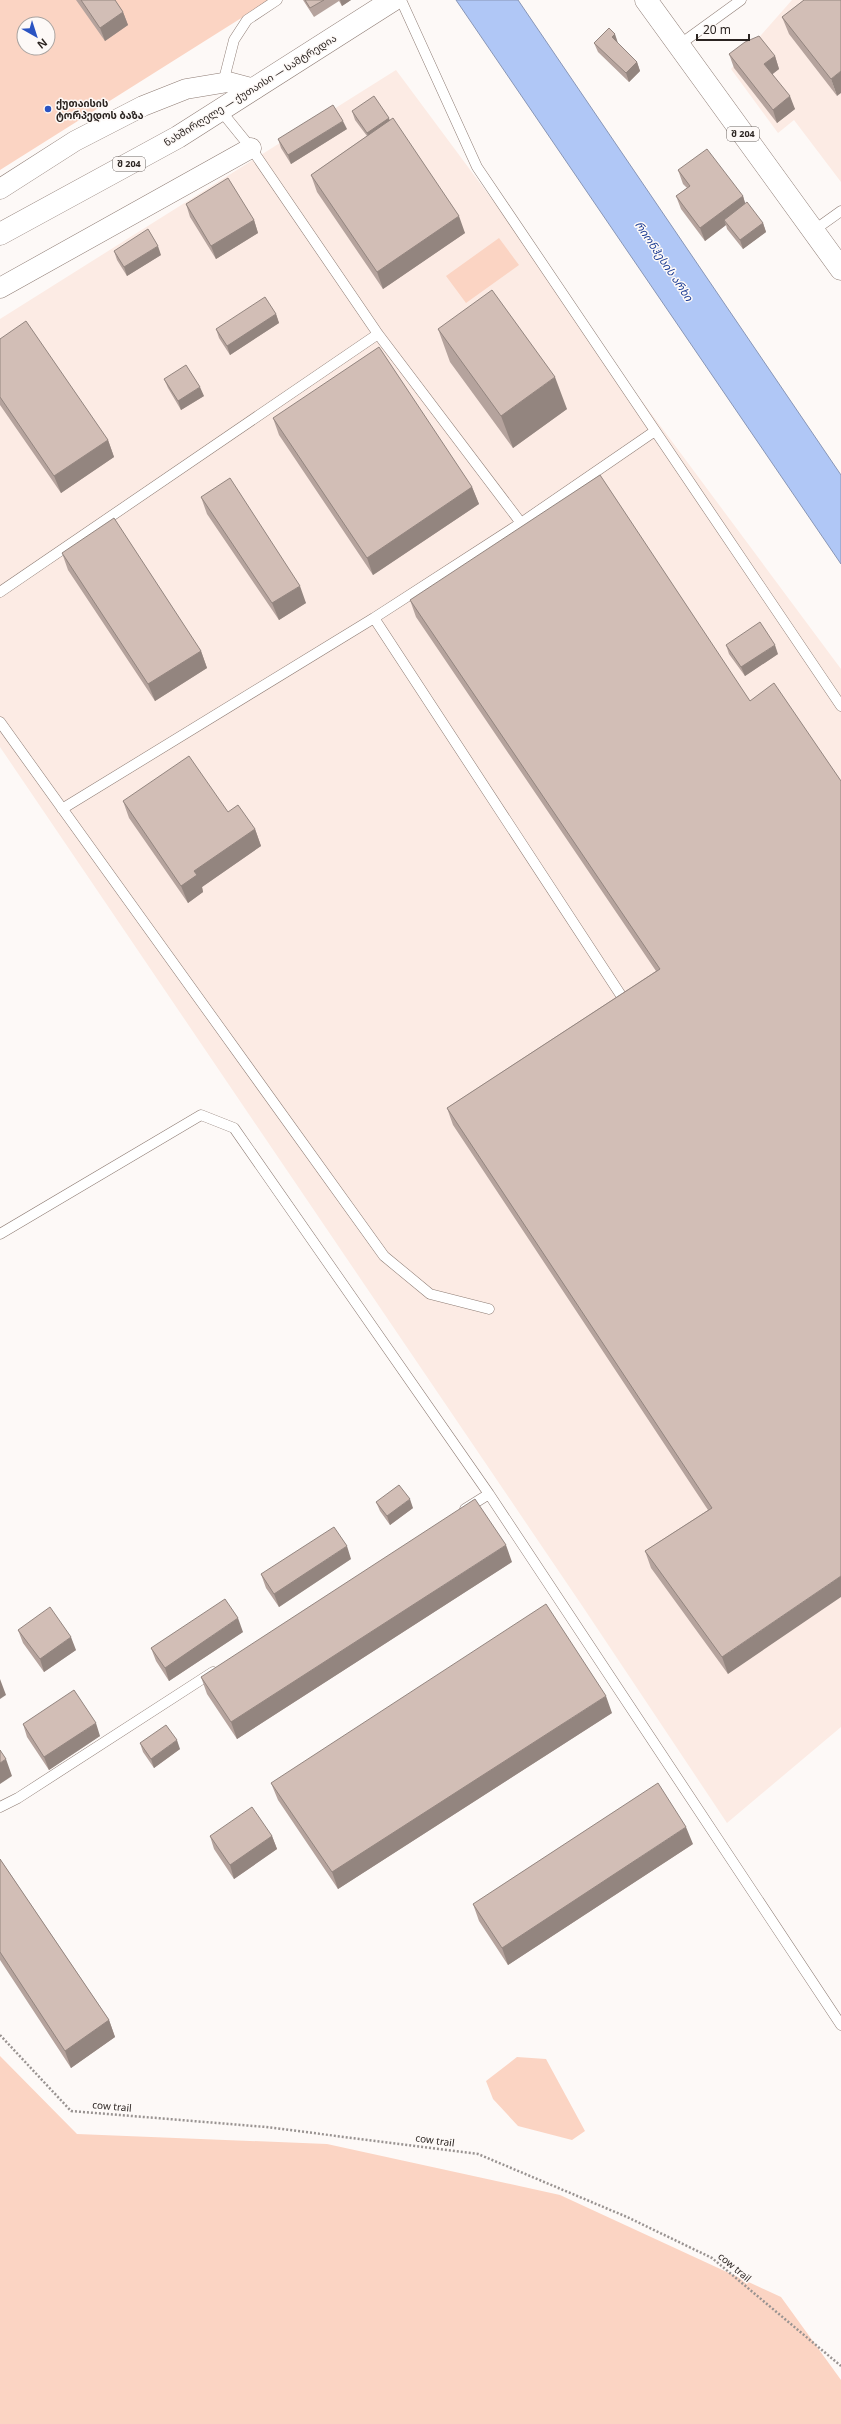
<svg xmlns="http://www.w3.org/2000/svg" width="841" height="2424" font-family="'Noto Sans','Noto Sans Georgian',sans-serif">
	<rect width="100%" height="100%" fill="#fdf9f7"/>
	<path fill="#fcebe4" d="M792 0H841V182L794 120 778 133 731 69Z
		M396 70 841 669V1727L727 1823 583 1607 0 747V319Z"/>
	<path fill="#fbd4c3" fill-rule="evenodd" d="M0 0H270L0 170ZM24 24H48V48H24Z
		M499 238 519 265 466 303 446 276Z
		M0 2056 77 2134 327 2144 560 2195 781 2297 841 2380V2424H0Z
		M517 2057 546 2059 585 2131 572 2140 518 2126 493 2099 486 2081Z"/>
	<path fill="#b0c7f6" stroke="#8896b6" d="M456 0H518L841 475V564Z"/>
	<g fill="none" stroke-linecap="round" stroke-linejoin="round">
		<defs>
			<path id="lane" d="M401 0 477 167 841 706
				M679 45 741 0
				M223 83 234 40 247 20 277 0
				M813 231 841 211
				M521 523 655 431
				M0 592 378 334
				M374 618 626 1003
				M0 722 384 1256 430 1294 489 1309
				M62 809 374 618 521 523 378 334 251 148 221 111
				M0 1234 201 1115 234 1128 489 1494 841 2025
				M465 1509 489 1494
				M0 1807 18 1798 213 1672"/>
			<path id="street" d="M0 189 75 141 143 106 186 89 228 82 255 89
				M0 288 251 148"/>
			<path id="primary" d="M646 0 841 269
				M0 234 178 137 393 0"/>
		</defs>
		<use href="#lane" stroke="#8e7c74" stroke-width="11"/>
		<use href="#street" stroke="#8e7c74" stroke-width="21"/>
		<use href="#primary" stroke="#8e7c74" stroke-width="23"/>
		<path stroke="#999391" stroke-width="2.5" stroke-dasharray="2 2" stroke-linecap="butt" d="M0 2035 71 2111 266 2127 478 2154 627 2217 712 2258 841 2366"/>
		<use href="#lane" stroke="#fff" stroke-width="10"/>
		<use href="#street" stroke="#fff" stroke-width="20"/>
		<use href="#primary" stroke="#fff" stroke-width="22"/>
	</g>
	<path fill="#b5a39d" d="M76 0H115L123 12 128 25 105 41Z
		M303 0H351L342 6 339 1 314 17Z
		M804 0 837 96 789 34 782 17Z
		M594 43H618L637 62 640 71 629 82 598 52Z
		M729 54 775 56 779 69 772 74 795 109 777 123 734 68Z
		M352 111 390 120 465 233 383 289 317 192 311 175 367 136 355 120Z
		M347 129 291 164 281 148 278 139Z
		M678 170 743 196 745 204 763 223 766 232 743 249 727 229 726 225 705 241 681 209 676 196 687 188 683 184Z
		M186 204 254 220 258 233 216 259 190 217Z
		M114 251 161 255 127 276 117 260Z
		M276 314 279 323 230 355 219 338 216 329Z
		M438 329 567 409 513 448 450 362Z
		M0 339 108 440 114 457 61 493 0 405Z
		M164 379 204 396 181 410 168 388Z
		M273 418 472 487 479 504 373 575 279 435Z
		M201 497 306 603 279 620 207 514Z
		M62 553 201 651 207 668 155 701 68 570Z
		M410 600 750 701 728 1674 651 1568 645 1551 708 1510 453 1125 447 1108 656 971 416 617Z
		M726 645 778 654 745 676 729 654Z
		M123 801 228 812 255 829 261 846 202 887 203 892 188 903 129 818Z
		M376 1502 413 1508 390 1525 380 1511Z
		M351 1559 279 1607 266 1588 261 1574Z
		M512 1562 237 1739 207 1694 201 1677Z
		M18 1630 76 1650 44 1672 23 1643Z
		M243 1632 169 1681 156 1661 151 1648Z
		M612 1713 338 1889 278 1800 271 1783Z
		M23 1724 100 1736 49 1770 27 1737Z
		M140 1743 180 1749 154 1768 143 1752Z
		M210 1836H272L277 1849 234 1879 214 1849Z
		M693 1844 508 1965 479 1921 473 1904Z
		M0 1859 109 2020 115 2037 71 2068 0 1960Z"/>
	<path fill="#93857f" d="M340 0H351L342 6Z
		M123 12 128 25 105 41 100 28Z
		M615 34 618 43 615 46 612 37Z
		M775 56 779 69 769 77 764 64Z
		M637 62 640 71 629 82 626 73Z
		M841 71V93L837 96 831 79Z
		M790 96 795 109 777 123 773 110Z
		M389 118 392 127 370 142 367 133Z
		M343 121 347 129 291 164 288 155Z
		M743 196 747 209 724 220 726 225 705 241 700 228Z
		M459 216 465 233 383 289 377 272Z
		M254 220 258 233 216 259 211 246Z
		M763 223 766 232 743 249 740 240Z
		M158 246 161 255 127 276 124 267Z
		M276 314 279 323 230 355 227 346Z
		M555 377 567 409 513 448 501 416Z
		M200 387 204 396 181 410 178 401Z
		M108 440 114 457 61 493 54 476Z
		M472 487 479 504 373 575 367 558Z
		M300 586 306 603 279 620 272 603Z
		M775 645 778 654 745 676 741 667Z
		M201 651 207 668 155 701 148 684Z
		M255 829 261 846 202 887 203 892 188 903 181 886 194 871Z
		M410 1499 413 1508 390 1525 387 1516Z
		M506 1545 512 1562 237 1739 231 1722Z
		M347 1546 351 1559 279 1607 274 1594Z
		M841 1576V1597L728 1674 722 1657Z
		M238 1618 243 1632 169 1681 165 1668Z
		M71 1637 76 1650 44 1672 40 1659Z
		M0 1679 6 1695 0 1699Z
		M606 1696 612 1713 338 1889 332 1872Z
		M96 1723 100 1736 49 1770 44 1757Z
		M177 1740 180 1749 154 1768 151 1759Z
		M6 1759 12 1776 0 1784V1763Z
		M686 1827 693 1844 508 1965 502 1948Z
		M272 1836 277 1849 234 1879 230 1865Z
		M109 2020 115 2037 71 2068 65 2051Z"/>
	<path fill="#d2beb6" stroke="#93857f" d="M81 0H115L123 12 100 28Z
		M305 0H324L310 8Z
		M804 0H841V71L831 79 782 17Z
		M609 28 615 34 612 37 637 62 626 73 594 43Z
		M759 36 775 56 764 64 790 96 773 110 729 54 745 42Z
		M374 96 389 118 367 133 352 111Z
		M333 105 343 121 288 155 278 139Z
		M393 118 459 216 377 272 311 175Z
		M707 149 743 196 700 228 676 196 690 186 678 170Z
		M228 178 254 220 211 246 186 204Z
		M747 202 763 223 740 240 724 220Z
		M148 229 158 246 124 267 114 251Z
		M492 290 555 377 501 416 438 329Z
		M265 297 276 314 227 346 216 329Z
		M26 321 108 440 54 476 0 397V339Z
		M379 347 472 487 367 558 273 418Z
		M186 365 200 387 178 401 164 379Z
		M600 475 750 701 774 683 841 781V1576L722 1657 645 1551 712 1508 447 1108 660 969 410 600Z
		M230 478 300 586 272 603 201 497Z
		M114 518 201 651 148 684 62 553Z
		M760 622 775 645 741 667 726 645Z
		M189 756 228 812 238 805 255 829 194 871 197 875 181 886 123 801Z
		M399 1485 410 1499 387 1516 376 1502Z
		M475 1499 506 1545 231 1722 201 1677Z
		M334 1527 347 1546 274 1594 261 1574Z
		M225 1599 238 1618 165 1668 151 1648Z
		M546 1604 606 1696 332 1872 271 1783Z
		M50 1607 71 1637 40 1659 18 1630Z
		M74 1690 96 1723 44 1757 23 1724Z
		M166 1725 177 1740 151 1759 140 1743Z
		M0 1750 6 1759 0 1763Z
		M658 1783 686 1827 502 1948 473 1904Z
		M252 1807 272 1836 230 1865 210 1836Z
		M0 1859 109 2020 65 2051 0 1952Z"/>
	<circle fill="#2a53c2" stroke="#fdf9f7" stroke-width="1.5" cx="48" cy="109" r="4"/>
	<g text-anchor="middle" stroke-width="3" stroke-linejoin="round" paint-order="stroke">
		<g fill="#fdf9f7" stroke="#6a6461" stroke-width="1">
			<rect x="727" y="127" width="32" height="14" rx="3"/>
			<rect x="113" y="157" width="32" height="14" rx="3"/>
		</g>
		<g font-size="9" font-weight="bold" fill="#2b2421">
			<text x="743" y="137">შ 204</text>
			<text x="129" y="167">შ 204</text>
		</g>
		<g font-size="10" fill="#2b2421" stroke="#fdf9f7">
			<text transform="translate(250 90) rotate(-32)" y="4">ნახშირღელე — ქუთაისი — სამტრედია</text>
			<text transform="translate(112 2106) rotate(5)" y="4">cow trail</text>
			<text transform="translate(435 2140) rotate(8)" y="4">cow trail</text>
			<text transform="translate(735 2267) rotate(40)" y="4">cow trail</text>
		</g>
		<g font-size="10" font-weight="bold" fill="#2b2421" stroke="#fdf9f7" text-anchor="start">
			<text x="56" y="107">ქუთაისის<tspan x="56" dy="12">ტორპედოს ბაზა</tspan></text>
		</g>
		<g font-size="11" font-style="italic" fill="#1c3c94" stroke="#fdf9f7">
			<text transform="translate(664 261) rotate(56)" y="4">რიონჰესის არხი</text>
		</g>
	</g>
	<g transform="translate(36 36) rotate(141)"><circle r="19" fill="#fdf9f7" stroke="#a9a4a1"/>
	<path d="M0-3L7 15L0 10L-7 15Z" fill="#2a53c2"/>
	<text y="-6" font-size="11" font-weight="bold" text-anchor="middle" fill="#2b2421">N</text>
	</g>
	<path d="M697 34v6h52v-6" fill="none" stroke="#2b2421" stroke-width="2"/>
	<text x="703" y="34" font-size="12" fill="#2b2421" stroke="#fdf9f7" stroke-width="3" paint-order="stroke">20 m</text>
</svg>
